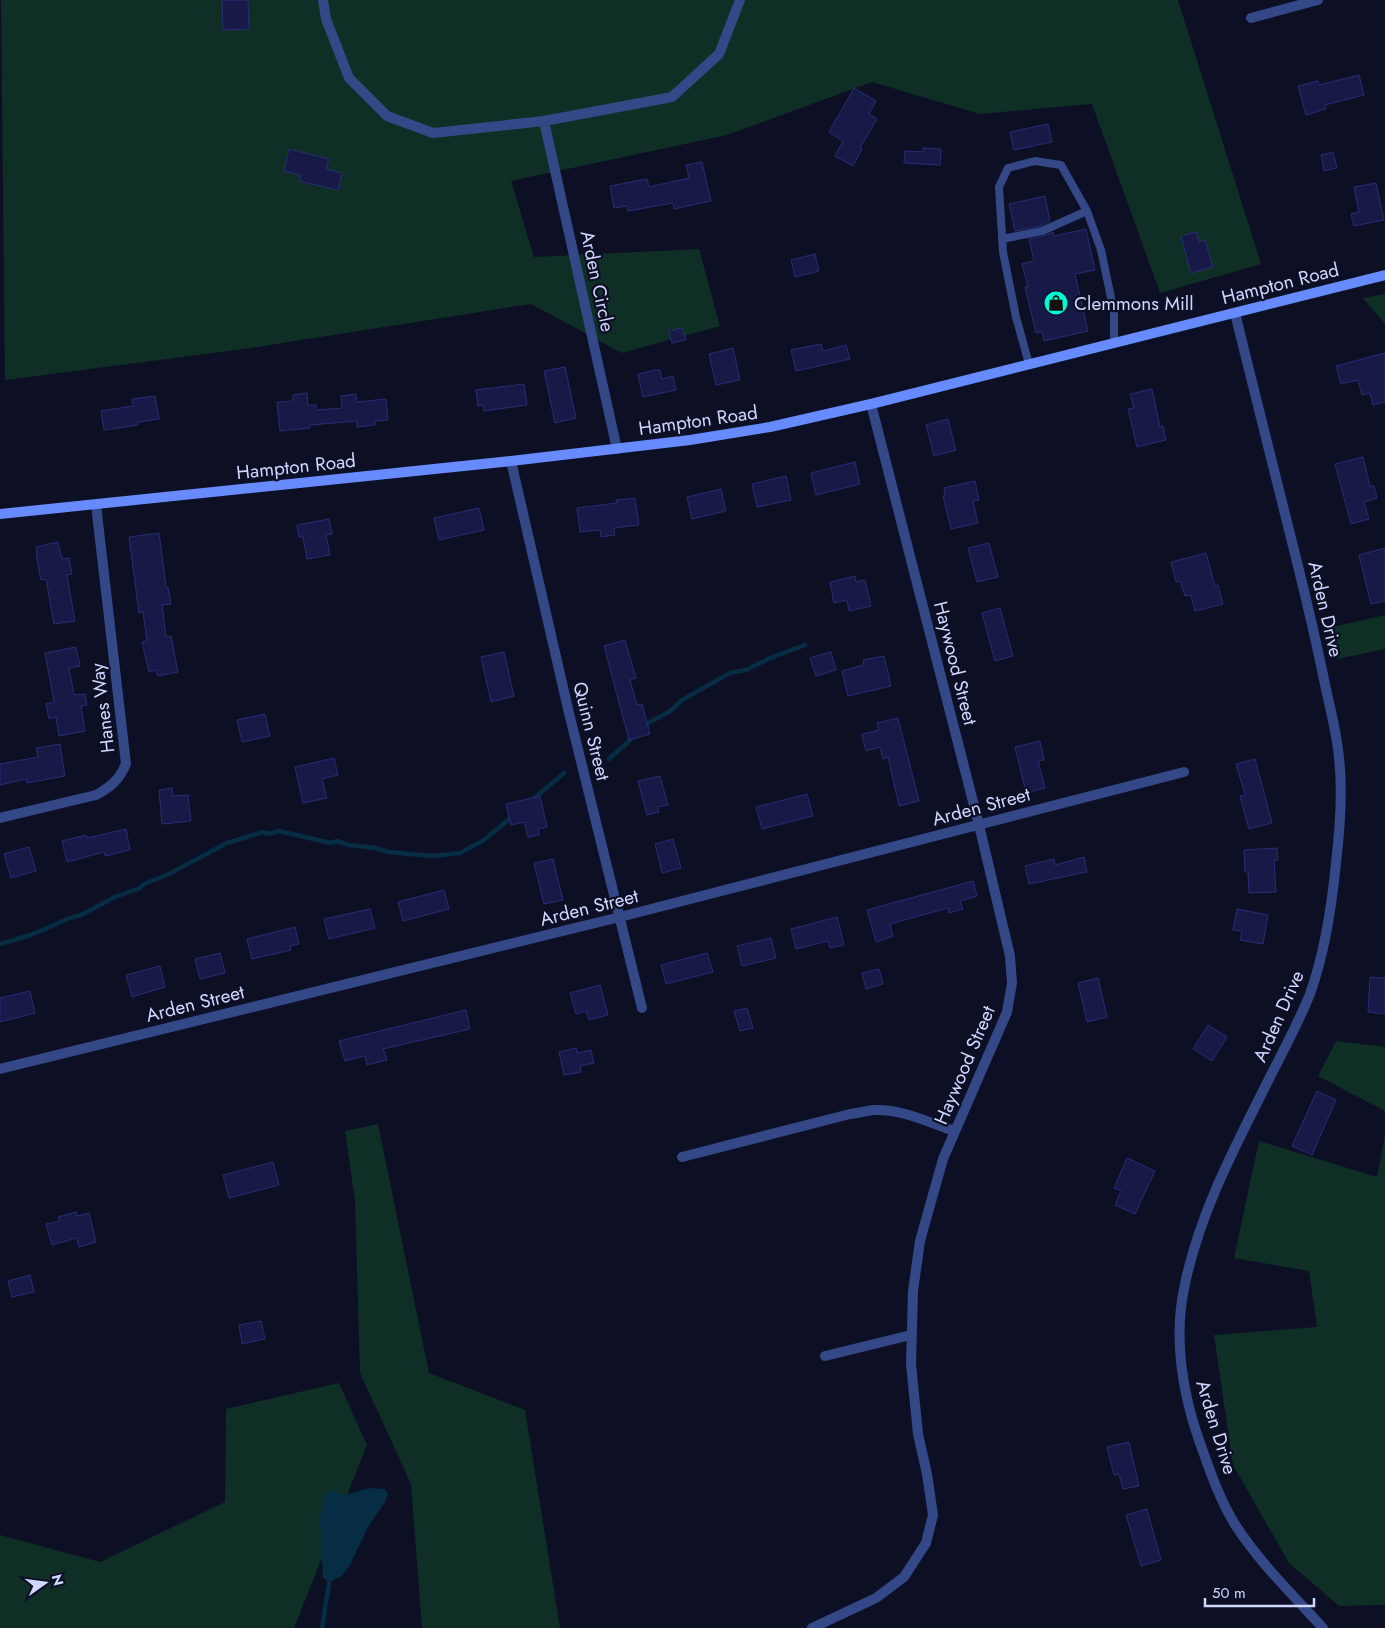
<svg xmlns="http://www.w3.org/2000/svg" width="1385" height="1628" font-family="Jost,sans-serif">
	<rect width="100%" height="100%" fill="#0d0f25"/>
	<path fill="#0f2f26" d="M1 0H1178L1261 264 1160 293 1092 104 980 114 872 82 727 135 511 181 534 257 699 249 720 326 622 353 531 304 244 349 5 380Z
		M1385 294V324L1363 298Z
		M1385 615V649L1337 659 1332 627Z
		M1336 1041 1385 1047V1111L1318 1076Z
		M378 1124 429 1373 525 1410 560 1628H422L411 1484 360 1373 355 1201 345 1131Z
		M1385 1135V1605L1339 1606 1289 1563 1233 1465 1214 1335 1317 1327 1309 1271 1234 1258 1259 1141 1377 1177Z
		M339 1383 367 1445 294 1628H0V1535L100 1562 225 1502 226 1409Z"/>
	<path fill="#062d44" d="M369 1488 385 1489 388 1494 385 1502 368 1527 349 1567 342 1576 329 1582 323 1578 320 1518 326 1494 331 1490 345 1495Z"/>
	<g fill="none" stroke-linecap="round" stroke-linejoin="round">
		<path stroke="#062d44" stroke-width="4.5" d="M644 728 650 722 669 712 682 700 730 673 746 670 770 658 805 645
			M609 759 636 735
			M531 801 564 773
			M0 944 31 935 70 918 81 915 115 897 140 888 144 884 169 874 227 843 263 832 269 834 279 831 331 843 337 841 349 845 376 848 388 852 433 856 460 853 484 840 513 816
			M322 1628 330 1577"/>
	</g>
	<path fill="#171a47" stroke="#282d75" d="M222 0H248L249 29 223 30Z
		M1359 75 1364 95 1325 105 1326 109 1306 115 1298 86 1318 81 1319 85Z
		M854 88 876 101 869 114 877 119 860 148 862 149 853 166 835 156 843 141 829 132Z
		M1048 124 1052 142 1014 150 1010 132Z
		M923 148 941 149 940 165 904 163 905 151 923 152Z
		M289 149 329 159 326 169 342 173 338 190 299 181 301 175 284 171Z
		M1333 152 1337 168 1324 171 1321 155Z
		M702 162 711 201 674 209 673 203 628 211 627 206 614 208 610 186 647 179 649 187 689 178 686 165Z
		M1376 183 1384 220 1354 226 1351 214 1359 212 1354 187Z
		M1045 196 1050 221 1040 226 1015 231 1009 204Z
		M1086 229 1095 270 1075 274 1088 331 1044 341 1042 332 1036 333 1025 287H1028L1022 264 1034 261 1029 239 1043 236 1053 232 1054 236Z
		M1196 232 1199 242 1205 240 1213 267 1191 273 1181 236Z
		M815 254 819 271 795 277 791 260Z
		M682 328 686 340 672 343 669 331Z
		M821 344 823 351 846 345 850 359 796 371 791 350Z
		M733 348 740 380 716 385 709 354Z
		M1385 353V402L1373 405 1370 393 1362 395 1358 380 1341 384 1336 366Z
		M565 367 576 418 555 423 544 371Z
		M655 370H660L662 379 673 376 676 390 643 397 638 374Z
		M524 384 527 405 484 411 483 405 478 406 476 390Z
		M1152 389 1160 427 1163 426 1166 440 1137 447 1128 409 1134 408 1130 394Z
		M307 393 308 405H316L317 410 342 408 341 396 356 394 357 402 386 399 388 420 375 421V425L357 427V421L310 425V428L280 431 277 402 293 401V395Z
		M155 396 159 419 138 422V425L104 430 101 411 133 406 132 399Z
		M948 419 956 450 934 456 926 425Z
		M1363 457 1370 486H1374L1377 498 1364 502 1369 519 1351 524 1335 464Z
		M855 462 860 484 816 495 811 473Z
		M786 476 791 500 757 507 752 484Z
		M975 481 979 500 973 501 978 523 951 529 943 496H945L944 488Z
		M721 489 726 511 692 519 687 497Z
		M635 498 639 525 614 528 615 535 601 537 600 530 580 532 577 508 617 503 616 500Z
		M479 508 484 530 439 540 434 518Z
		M329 519 332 534 326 535 330 555 307 559 303 537H299L297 525Z
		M159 533 166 587H168L171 604 162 605 166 637 171 636 178 672 158 676 156 670 149 672 142 642 147 641 143 612 139 613 129 537Z
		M58 542 62 559 69 558 72 574 67 575 75 621 54 624 46 579 41 580 36 554 37 553 36 547Z
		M989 543 998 577 977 582 968 548Z
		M1385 548V601L1371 604 1359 555Z
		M1206 553 1215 586 1218 585 1223 604 1195 611 1191 595 1185 596 1180 581 1176 582 1171 562Z
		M855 576 856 582 865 580 871 606 849 611 847 600 834 603 830 582Z
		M1000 608 1013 656 995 661 982 613Z
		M625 640 636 678 630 680 637 705 642 704 650 734 629 740 604 646Z
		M76 647 80 666 69 668 74 695 85 694 87 705 81 706 85 731 59 736 56 717 49 719 46 704 54 702 45 653Z
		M504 652 514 696 491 702 481 657Z
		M831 652 836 670 816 676 810 658Z
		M884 656 891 686 848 696 842 671 864 665 863 660Z
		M265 714 270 736 242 742 237 720Z
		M898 718 919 801 899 806 888 757 883 759 880 747 866 751 862 734 879 730 877 723Z
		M1040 741 1044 760 1038 761 1045 788 1026 793 1015 747Z
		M60 744 65 776 27 783 26 779 0 785V764L38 757 36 748Z
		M334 758 338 775 322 779 327 798 303 803 295 767Z
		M1255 759 1272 823 1249 829 1240 796 1245 795 1236 764Z
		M660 776 668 805 657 807 659 812 647 815 638 781Z
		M172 788 173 796 188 795 191 821 162 824 159 790Z
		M807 794 813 816 762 829 756 807Z
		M540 796 547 827 538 829 539 835 528 837 524 822 511 825 506 804Z
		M126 829 130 850 105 856 104 852 67 862 62 841 86 835 87 838Z
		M673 839 681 868 662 873 655 844Z
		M29 847 36 871 11 878 4 854Z
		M1277 848 1278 860H1274L1276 892 1249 893 1248 872H1245L1244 850Z
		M1084 857 1087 872 1029 884 1025 866 1054 859 1055 865Z
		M553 859 563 900 544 904 534 863Z
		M973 881 977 896 960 901 963 909 949 913 948 908 890 924 893 936 876 942 867 910Z
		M444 890 449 909 403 921 398 902Z
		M370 909 375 928 329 939 324 919Z
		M1237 909 1268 915 1263 944 1240 940 1242 931 1233 930Z
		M837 917 844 945 830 948 828 941 796 949 791 929Z
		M295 927 299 944 290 946 291 950 252 959 247 939Z
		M771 938 776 958 742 966 737 946Z
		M220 953 225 973 200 979 195 959Z
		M707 953 713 972 666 984 661 965Z
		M160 966 165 987 132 997 126 975Z
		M879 969 883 984 866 989 862 973Z
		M1370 977 1385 978V1014L1368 1012Z
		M1098 978 1107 1017 1087 1022 1078 983Z
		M600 985 608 1015 589 1020 586 1011 576 1014 570 993Z
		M30 991 35 1013 0 1022V998Z
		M747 1008 753 1028 740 1031 734 1011Z
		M466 1010 470 1029 383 1049 387 1060 367 1065 365 1056 345 1061 339 1041Z
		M1208 1025 1227 1037 1212 1061 1193 1049Z
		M576 1048 577 1053 591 1050 594 1063 580 1066 581 1072 564 1075 559 1052Z
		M1317 1091 1336 1100 1312 1155 1292 1146Z
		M1127 1158 1155 1171 1135 1214 1115 1205 1121 1191 1114 1188Z
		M273 1162 279 1185 229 1198 223 1175Z
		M76 1212 77 1216 89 1213 96 1242 79 1247 77 1238 52 1245 46 1224 60 1221 58 1217Z
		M30 1275 34 1292 12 1297 8 1281Z
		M261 1321 265 1339 242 1344 239 1325Z
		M1129 1442 1139 1486 1123 1489 1119 1474 1114 1475 1107 1447Z
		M1147 1509 1161 1560 1141 1566 1126 1515Z"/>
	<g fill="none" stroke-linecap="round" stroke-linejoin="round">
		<path stroke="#344787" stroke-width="8" d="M1002 239 1042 231 1087 211
			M1029 364 1016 317 1003 252 999 187 1008 168 1035 161 1061 165 1087 211 1101 250 1114 312V343"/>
		<path stroke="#344787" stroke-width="10" d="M323 0 326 19 349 78 387 116 433 133 544 121 672 97 719 54 740 0
			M1251 18 1318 0
			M544 121 617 449
			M1235 313C1255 395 1276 477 1296 558 1307 602 1317 645 1326 689 1331 712 1337 734 1339 758 1343 792 1340 829 1336 863 1332 904 1324 955 1310 994 1298 1024 1282 1053 1267 1083 1235 1147 1200 1212 1185 1284 1173 1336 1182 1393 1200 1443 1210 1471 1220 1501 1236 1526 1260 1563 1293 1595 1323 1628
			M511 461 569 713 642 1008
			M0 818 96 795C112 786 119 780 126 764L96 505
			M0 1069 620 917 1184 772
			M682 1157 850 1114C858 1113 866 1111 874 1110 902 1109 928 1122 954 1131
			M825 1356 911 1335
			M812 1628 876 1598 904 1577 926 1543 933 1515 927 1474 918 1434 911 1364 913 1291 920 1241 943 1159 1007 1012 1012 983 1010 956 979 825 871 404"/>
		<path stroke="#678bff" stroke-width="10" d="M0 514 511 461 690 440 770 427 871 404 1385 275"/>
	</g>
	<defs>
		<symbol id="shop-disc" viewBox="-11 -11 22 22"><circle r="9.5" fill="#00fbd3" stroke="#0d0f25"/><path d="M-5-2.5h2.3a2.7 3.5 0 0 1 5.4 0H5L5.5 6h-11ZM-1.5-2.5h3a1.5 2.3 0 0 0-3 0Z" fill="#111"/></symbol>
	</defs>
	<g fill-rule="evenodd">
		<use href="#shop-disc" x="1042" y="289" width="28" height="28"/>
	</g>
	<g text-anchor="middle" stroke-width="4.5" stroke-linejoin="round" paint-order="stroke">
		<g font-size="19" fill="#d0d7ff" stroke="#0d0f25">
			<text transform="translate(598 281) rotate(78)" y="7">Arden Circle</text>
			<text transform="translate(1280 283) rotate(-14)" y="7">Hampton Road</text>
			<text transform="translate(698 420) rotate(-8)" y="7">Hampton Road</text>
			<text transform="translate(296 466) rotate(-6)" y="7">Hampton Road</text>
			<text transform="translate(1326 609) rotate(77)" y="7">Arden Drive</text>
			<text transform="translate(956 663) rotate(76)" y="7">Haywood Street</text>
			<text transform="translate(102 708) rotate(-97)" y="7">Hanes Way</text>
			<text transform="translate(592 731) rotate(76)" y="7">Quinn Street</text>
			<text transform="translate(981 806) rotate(-15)" y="7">Arden Street</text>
			<text transform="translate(589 907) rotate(-14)" y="7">Arden Street</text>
			<text transform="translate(195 1003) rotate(-14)" y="7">Arden Street</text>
			<text transform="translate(1278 1016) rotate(-66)" y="7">Arden Drive</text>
			<text transform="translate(964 1065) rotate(-67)" y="7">Haywood Street</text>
			<text transform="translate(1217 1427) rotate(73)" y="7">Arden Drive</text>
		</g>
		<g font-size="19" fill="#d0d7ff" stroke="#0d0f25" text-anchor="start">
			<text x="1074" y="310">Clemmons Mill</text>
		</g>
	</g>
	<g transform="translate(45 1583) rotate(76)" stroke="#0d0f25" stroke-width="4" paint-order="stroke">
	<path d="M0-4L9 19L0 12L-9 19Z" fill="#d0d7ff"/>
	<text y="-8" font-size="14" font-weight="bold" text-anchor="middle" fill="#d0d7ff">N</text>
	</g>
	<path d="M1205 1598v8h109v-8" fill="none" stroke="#d0d7ff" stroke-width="2.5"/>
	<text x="1212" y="1598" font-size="15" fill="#d0d7ff" stroke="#0d0f25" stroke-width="4" paint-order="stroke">50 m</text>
</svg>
